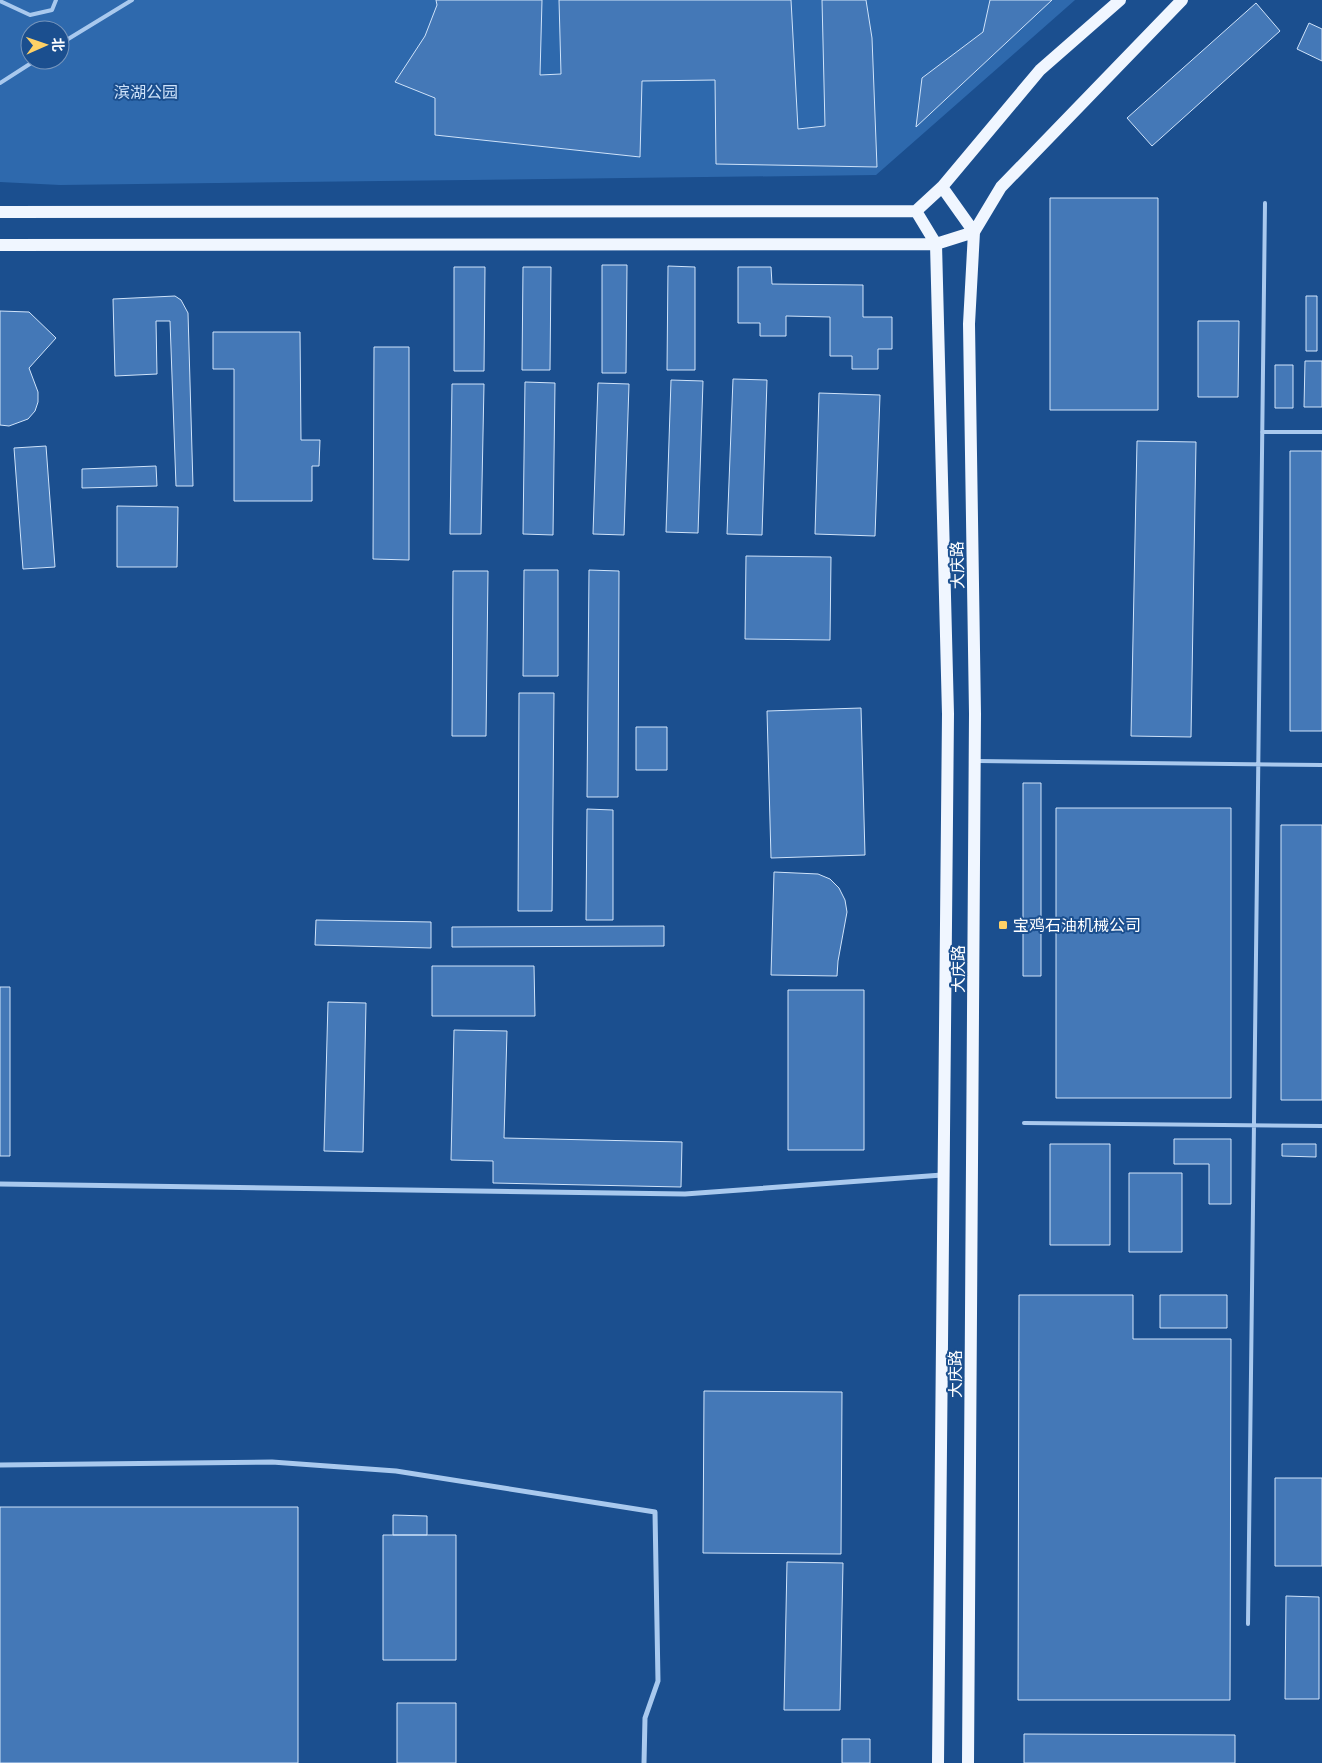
<svg xmlns="http://www.w3.org/2000/svg" width="1322" height="1763" font-family="Karla,'Noto Sans SC',sans-serif">
	<rect width="100%" height="100%" fill="#1b4f8f"/>
	<path fill="#2e69ad" fill-rule="evenodd" d="M0 0H1075L876 175 60 185 0 182ZM30 30H60V60H30Z"/>
	<path fill="#4478b7" stroke="#cfe3fa" d="M436 0H542L540 75 561 74 559 0H791L798 129 825 126 822 0H866L872 38 877 167 716 164 715 80 642 81 640 157 435 135V98L395 82 425 36 437 5Z
		M990 0H1052L916 127 922 78 983 32Z
		M1256 3 1280 31 1152 146 1127 118Z
		M1309 23 1322 29V61L1297 49Z
		M1050 198H1158V410H1050Z
		M602 265H627L626 373H602Z
		M668 266 695 267V370H667Z
		M454 267H485L484 371H454Z
		M523 267H551L550 370H522Z
		M738 267H771L772 284 863 285V317H892V349H878V369H852V356H830V317L786 316V336H760V323H738Z
		M175 296 181 300 188 313 193 486H176L170 321H156L157 374 115 376 113 299Z
		M1306 296H1317V351H1306Z
		M0 311 29 312 56 338 29 368 38 392V402L35 411 28 419 9 426 0 425Z
		M1198 321H1239L1238 397H1198Z
		M213 332H300L301 440H320L319 466H312V501H234V369H213Z
		M374 347H409V560L373 559Z
		M1305 361H1322V407H1304Z
		M1275 365H1293V408H1275Z
		M733 379 767 380 762 535 727 534Z
		M671 380 703 381 698 533 666 532Z
		M525 382 555 383 553 535 523 534Z
		M598 383 629 384 624 535 593 534Z
		M452 384H484L481 534H450Z
		M819 393 880 395 875 536 815 534Z
		M1137 441 1196 442 1191 737 1131 736Z
		M46 446 55 567 23 569 14 448Z
		M1290 451H1322V731H1290Z
		M156 466 157 486 82 488V469Z
		M117 506 178 507 177 567H117Z
		M746 556 831 557 830 640 745 639Z
		M524 570H558V676H523Z
		M589 570 619 571 618 797H587Z
		M453 571H488L486 736H452Z
		M519 693H554L552 911H518Z
		M861 708 865 855 771 858 767 711Z
		M636 727H667V770H636Z
		M1023 783H1041V976H1023Z
		M1056 808H1231V1098H1056Z
		M587 809 613 810V920H586Z
		M1281 825H1322V1100H1281Z
		M774 872 818 874 830 879 839 888 845 900 847 912 838 961 837 976 771 975Z
		M316 920 431 922V948L315 945Z
		M664 926V946L452 947V927Z
		M432 966H534L535 1016H432Z
		M0 987H10V1156H0Z
		M788 990H864V1150H788Z
		M328 1002 366 1003 363 1152 324 1151Z
		M454 1030 507 1031 504 1138 682 1142 681 1187 493 1183V1161L451 1160Z
		M1174 1139H1231V1204H1209V1164H1174Z
		M1050 1144H1110V1245H1050Z
		M1282 1144H1316V1157L1282 1156Z
		M1129 1173H1182V1252H1129Z
		M1019 1295H1133V1339H1231L1230 1700H1018Z
		M1160 1295H1227V1328H1160Z
		M704 1391 842 1392 841 1554 703 1553Z
		M1275 1478H1322V1566H1275Z
		M0 1507H298V1763H0Z
		M393 1515 427 1516V1535H393Z
		M383 1535H456V1660H383Z
		M787 1562 843 1563 840 1710H784Z
		M1286 1596 1319 1597V1699H1285Z
		M397 1703H456V1763H397Z
		M1024 1734 1235 1735V1763H1024Z
		M842 1739H870V1763H842Z"/>
	<g fill="none" stroke-linecap="round" stroke-linejoin="round">
		<path stroke="#a9c9ee" stroke-width="4" d="M0 1 30 15 52 10 56 0
			M60 44 132 0
			M0 83 36 60
			M1262 432H1322
			M978 761 1322 765
			M1024 1123 1322 1126
			M1248 1624 1265 203"/>
		<path stroke="#a9c9ee" stroke-width="5" d="M0 1184 685 1194 942 1175
			M0 1465 272 1462 396 1471 655 1512 658 1681 645 1718 644 1763"/>
		<path stroke="#f0f6ff" stroke-width="12" d="M942 187 974 232 969 324 975 714 968 1763
			M916 211 936 244 948 714 938 1763
			M0 212 916 211 942 187 1040 70 1120 0
			M0 245 936 244 974 232 1001 187 1182 0"/>
	</g>
	<rect fill="#ffd166" stroke="#1b4f8f" stroke-width="2" x="998" y="920" width="10" height="10" rx="2.5"/>
	<g text-anchor="middle" stroke-width="4" stroke-linejoin="round" paint-order="stroke">
		<g font-size="16" fill="#cfe3fa" stroke="#1b4f8f">
			<text x="146" y="98">滨湖公园</text>
		</g>
		<g font-size="16" fill="#fff" stroke="#1b4f8f">
			<text transform="translate(957 565) rotate(-91)" y="6">大庆路</text>
			<text transform="translate(958 969) rotate(-90)" y="6">大庆路</text>
			<text transform="translate(955 1374) rotate(-90)" y="6">大庆路</text>
		</g>
		<g font-size="16" fill="#fff" stroke="#1b4f8f" text-anchor="start">
			<text x="1013" y="931">宝鸡石油机械公司</text>
		</g>
	</g>
	<g transform="translate(45 45) rotate(88)"><circle r="24" fill="#1b4f8f" stroke="#7695bc"/>
	<path d="M0-4L9 19L0 12L-9 19Z" fill="#ffd166"/>
	<text y="-8" font-size="14" font-weight="bold" text-anchor="middle" fill="#ffffff">北</text>
	</g>
</svg>
